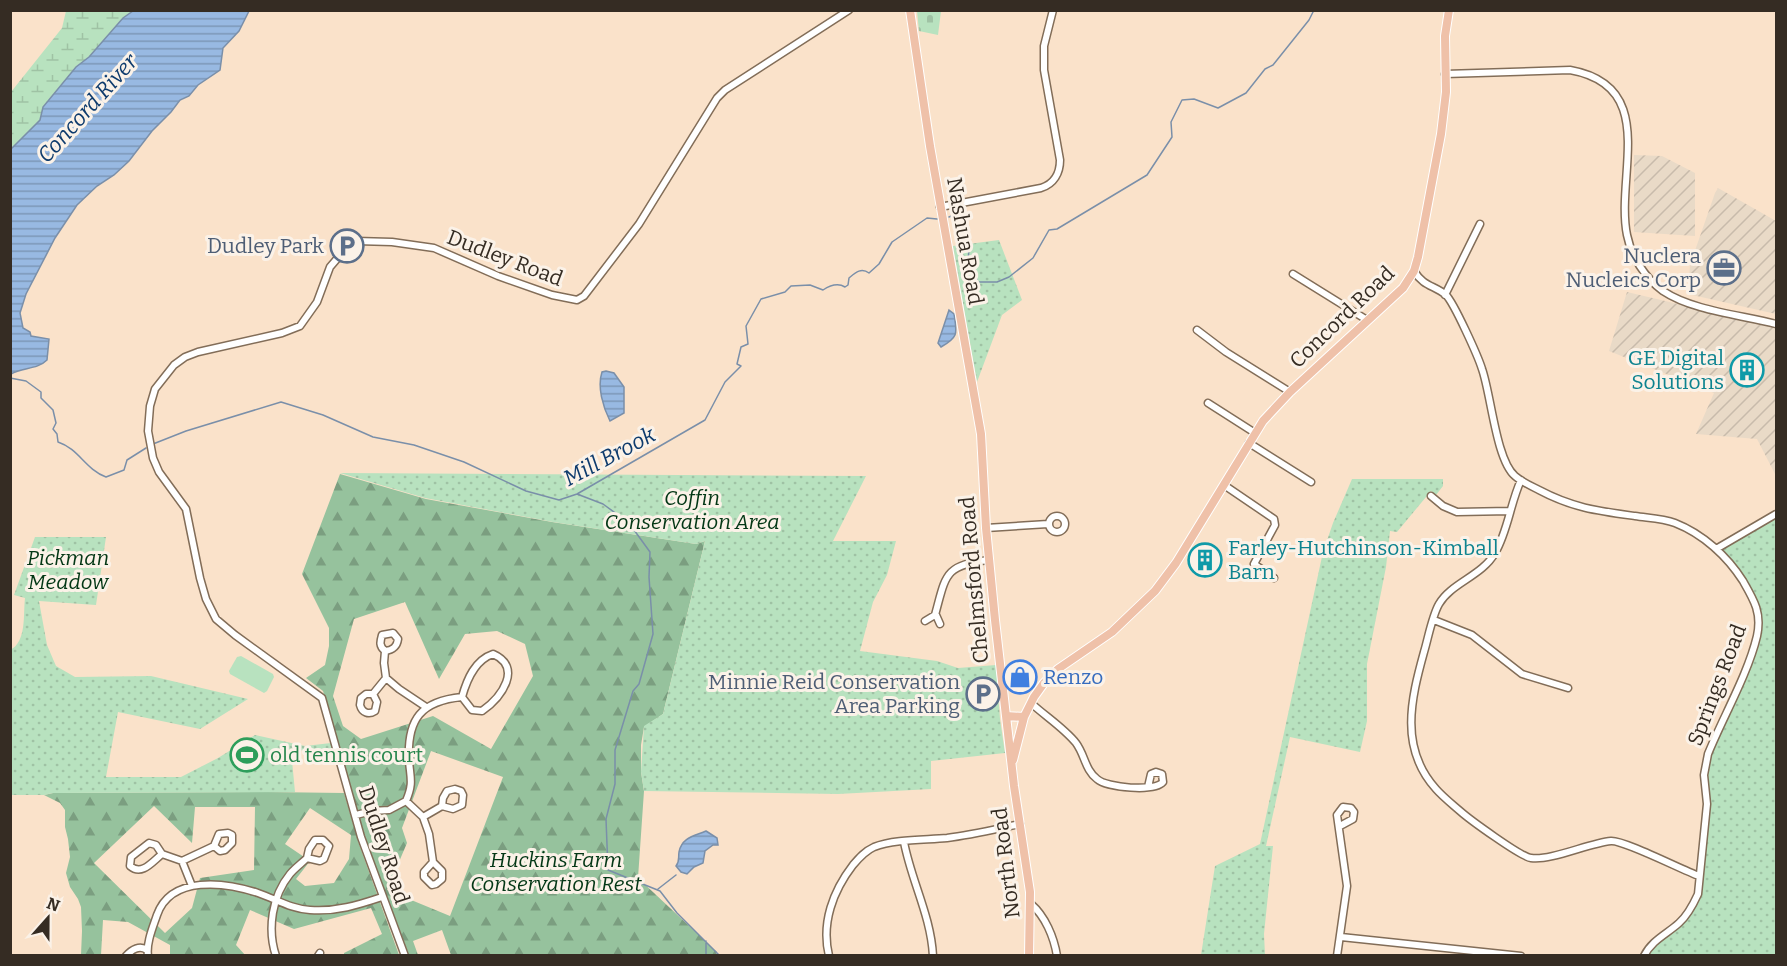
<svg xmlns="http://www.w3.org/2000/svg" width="1787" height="966" font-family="Bitter,serif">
	<defs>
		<pattern id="industrial-furrows" width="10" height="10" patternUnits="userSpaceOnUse" patternTransform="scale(1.5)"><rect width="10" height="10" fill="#e9dac7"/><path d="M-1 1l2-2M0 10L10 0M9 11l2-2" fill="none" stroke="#c8bbab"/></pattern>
		<pattern id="forest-firs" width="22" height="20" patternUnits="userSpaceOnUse" patternTransform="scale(1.5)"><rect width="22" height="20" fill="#96c29d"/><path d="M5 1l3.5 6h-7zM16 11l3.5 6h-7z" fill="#7b9e80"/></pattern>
		<pattern id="wetland-marsh" width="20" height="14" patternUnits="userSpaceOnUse" patternTransform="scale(1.5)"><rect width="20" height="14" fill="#b8e2bf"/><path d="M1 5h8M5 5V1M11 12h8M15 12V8" fill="none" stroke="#9fc2a4"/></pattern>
		<pattern id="cemetery-stones" width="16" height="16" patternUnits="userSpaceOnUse" patternTransform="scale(1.5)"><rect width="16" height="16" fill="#b8e2bf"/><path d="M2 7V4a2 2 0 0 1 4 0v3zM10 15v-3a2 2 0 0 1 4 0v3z" fill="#9fc2a4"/></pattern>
		<pattern id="park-dots" width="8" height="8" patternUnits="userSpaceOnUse" patternTransform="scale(1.5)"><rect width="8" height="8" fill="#b8e2bf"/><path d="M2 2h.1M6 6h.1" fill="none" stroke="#9fc2a4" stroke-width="1.8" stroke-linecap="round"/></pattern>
		<pattern id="water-rules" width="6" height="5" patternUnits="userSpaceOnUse" patternTransform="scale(1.5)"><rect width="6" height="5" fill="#98b9e2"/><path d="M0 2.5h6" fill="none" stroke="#7d97b7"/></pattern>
	</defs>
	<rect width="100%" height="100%" fill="#fae2ca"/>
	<path fill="url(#industrial-furrows)" d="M1634 155 1662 156 1695 173V236L1634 232Z
		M1718 188 1776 221V314L1688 294 1690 265 1715 193Z
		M1627 292 1776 327V473L1775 474 1757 439 1696 434 1714 393 1609 351Z"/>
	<path fill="#b8e2bf" d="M241 656 273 674 274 677 267 691 264 693 230 674 229 671 237 657Z"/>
	<path fill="url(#forest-firs)" fill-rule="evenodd" d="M340 474 426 499 552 522 696 544 705 541 663 714 644 727 641 745V772L644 791 638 878 717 952 716 955H451L442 930 413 941 418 955H409L367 843 323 691 306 678 325 665 329 646V628L302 574ZM405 602 439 679 465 634 497 631 525 644 533 676 491 749 433 716 361 739 343 726 333 696 354 619ZM431 751 503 777 450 916 387 890 407 843 402 828Z
		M268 792 344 793 359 844 399 955H344V953L382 934 371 908 294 929 250 910 236 945 246 956 170 955V945L128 922 103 920 101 955H81L82 931 81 907 78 899 70 887 66 873 70 857 68 839 65 827V810L60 803 44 795 53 793ZM154 806 192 843 195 807H255L254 870 200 878 192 908 165 933 94 863ZM310 808 351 835 349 859 334 883 305 886 296 879 310 861 285 844Z"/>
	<path fill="url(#wetland-marsh)" d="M66 11H133L123 18 89 57 76 67 43 107 40 120 11 149V92L62 28Z"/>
	<path fill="url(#cemetery-stones)" d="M917 11H941L938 35 919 31Z"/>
	<path fill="url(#park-dots)" d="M999 240 1022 300 1002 315 977 382 953 246Z
		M340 473 866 476 833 541H896L887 575 873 602 860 651 937 661 958 668 996 665 1000 719 1005 753 931 761V789L838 794 644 791 641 772 644 726 663 714 705 541 696 544 553 522 425 498Z
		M1352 479H1443V486L1436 495 1431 491 1397 532 1390 531 1386 567 1367 664V721L1360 752 1290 737 1266 846H1273L1264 934 1265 955H1201L1215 866 1260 844 1323 552 1333 523Z
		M1776 517V955L1644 956 1679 923 1698 894 1703 844 1705 765 1744 673 1759 620 1754 599 1716 549Z
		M35 537H106L96 605 39 601 47 645 56 666 75 677 151 676 248 699 200 729 118 712 106 777H181L218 758 255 735 305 746 331 743 333 752 291 750 295 792 53 793 44 795H11L10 650C27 642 23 614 25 598L14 595Z"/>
	<path fill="url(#water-rules)" stroke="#7a8fa9" stroke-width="1.5" d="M133 11H249L239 31 223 48 220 70 198 85 189 96 180 100 171 112 152 131 129 161 114 175 97 186 77 205 55 238 26 294 20 313 23 328 30 332 31 336 49 339 47 360C37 370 22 367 11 374V149L40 120 43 107 76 67 89 57 123 18Z
		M949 310 954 314C957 333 959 337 941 347L938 343Z
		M606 371 614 373 624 387V413L610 421C603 407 597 387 602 372Z
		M706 831 717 838 718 845H713L705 851 703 863 694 867 687 874 681 872 676 866C680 861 678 858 679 852 682 837 695 836 706 831Z"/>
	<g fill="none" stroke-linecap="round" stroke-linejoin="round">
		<path stroke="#7a8fa9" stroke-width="1.5" d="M949 217 954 215 958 227 965 233 969 249 968 261 978 282H997L1009 277 1033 258 1049 230 1057 229 1147 175 1172 137 1171 122 1182 100 1194 99 1218 108 1246 93 1265 69 1273 65 1309 20 1314 10
			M10 378 26 381 41 392V398L53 410 56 423 53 429 57 434 58 442C79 449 85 469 106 477L124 470 127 460 146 448
			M153 444 186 431 281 402 323 415 373 437 414 445 464 462 526 491 559 500 577 494 705 420 725 382 741 366 737 364 741 347 748 344 746 326 761 299 785 292 791 286 810 285 823 290C829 286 837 282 845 287L848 285 849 278C855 273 861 267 869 273L879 264 892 242 927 218 937 219
			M577 494 603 504 629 523 650 552 649 577 653 634 639 684 633 691 615 750V784L606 819 608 870 660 891 677 913 720 956
			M658 889 676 875
			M706 956V941"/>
		<defs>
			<path id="minor" d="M1445 74 1570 70C1660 86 1615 175 1627 235 1631 256 1645 278 1663 291 1693 311 1742 315 1776 324
				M940 207 1041 188C1054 184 1060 173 1060 160L1044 70V46L1053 10
				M1414 271C1424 287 1434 285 1446 295 1454 303 1478 356 1482 369 1491 394 1496 460 1515 476 1522 482 1531 486 1539 490 1573 508 1598 511 1635 516 1648 518 1662 518 1675 523 1703 534 1727 556 1743 581 1754 600 1762 613 1757 636 1748 674 1723 717 1708 754L1704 775 1707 804 1698 894C1693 905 1688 915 1679 923 1667 934 1652 940 1644 956
				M1293 274 1367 320
				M1445 295 1480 224
				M1197 330 1226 352 1290 392
				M1208 403 1255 433
				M1249 443 1311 482
				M1521 480C1510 504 1508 531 1495 553 1482 576 1451 583 1439 604 1432 616 1428 639 1424 652 1411 699 1399 748 1436 789 1443 797 1452 804 1460 811 1469 819 1521 857 1531 858 1551 861 1589 843 1611 841 1624 840 1682 870 1699 876
				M1224 485 1274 519 1275 525 1254 564 1274 578
				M1431 496 1443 506 1457 512 1510 511
				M1049 524a8 8 0 1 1 16 0a8 8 0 1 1-16 0Z
				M986 528 1048 524
				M1716 549 1776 514
				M936 615 940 624
				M1434 620 1472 635 1522 674 1568 688
				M925 621 935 615C946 575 944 565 989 560
				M385 651C393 650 397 647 398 639L393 633 382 635C380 642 379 646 385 651L384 663 386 678
				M373 694H366L361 698 360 705C362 713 369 715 375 711L377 702 373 694 386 678 399 689 426 707
				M1031 703C1045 716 1064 728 1076 743 1085 755 1085 770 1097 779 1107 788 1155 792 1163 782L1162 774 1156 772 1151 774 1148 787
				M406 801 423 817 429 834 433 862 442 871V879L436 884 432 885 424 877V872L433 862
				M356 815 372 811 389 810 406 801C414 782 410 778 409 760 407 719 421 701 462 697 467 679 475 660 493 654 523 667 502 697 482 711L472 710 462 697
				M423 817 442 806 443 798 447 791 455 789 461 791 463 795 462 805 453 809 442 806
				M904 842C911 880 931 916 933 956
				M162 854 156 845 149 843 131 857 130 866C142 876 152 862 162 854L182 861 192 886
				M182 861 214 846 220 851 225 850 232 843V835L228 833 219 834 214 846
				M1031 904C1045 916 1054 937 1057 956
				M1341 937 1521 956
				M126 956C132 949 140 945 147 950
				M148 956C146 943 153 927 157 915 171 875 225 882 258 893 276 899 291 909 310 910 336 912 358 905 382 897
				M276 956C267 929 272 896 290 874 295 868 302 863 307 858L320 861 324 859 329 846 323 840H315L309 849 307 858
				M318 956 320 953
				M405 956 361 837 322 698 235 635 216 619 206 599 200 578 186 509 159 472 153 458 148 431 150 406 155 389 174 365 185 357 198 352 282 333 300 326 317 302 330 267 348 246 356 241 392 242 434 248 498 276 552 295 577 300 584 296 639 224 717 98 725 90 849 10
				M829 956C821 923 833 891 853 865 859 858 865 851 874 847 894 839 926 840 947 838 972 835 996 829 1020 824
				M1337 956 1347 886 1337 815 1343 807 1351 808 1354 812 1353 819 1340 826"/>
			<path id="major" d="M910 10 930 146 981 434 986 528 995 620 1014 786 1030 892 1029 956
				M1006 716 1024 717
				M1013 760 1024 717 1034 697 1044 683 1058 669 1112 632 1155 591 1176 563 1263 421 1290 392 1403 288 1414 271 1418 257 1441 134 1446 92 1445 36 1449 10"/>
		</defs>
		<use href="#minor" stroke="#826d58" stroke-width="9"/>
		<use href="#major" stroke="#fff" stroke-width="10"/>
		<use href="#minor" stroke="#fff" stroke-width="6"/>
		<use href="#major" stroke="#efc1a9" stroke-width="8"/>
	</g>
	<defs>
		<symbol id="parking-ring" viewBox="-11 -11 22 22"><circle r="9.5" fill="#fbf2e8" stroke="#5c6f8a" stroke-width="1.5"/><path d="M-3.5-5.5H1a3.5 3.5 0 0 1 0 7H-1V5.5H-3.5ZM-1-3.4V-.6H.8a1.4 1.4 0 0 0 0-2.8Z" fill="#5c6f8a"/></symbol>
		<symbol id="office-ring" viewBox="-11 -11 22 22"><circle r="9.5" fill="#fbf2e8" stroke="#5c6f8a" stroke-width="1.5"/><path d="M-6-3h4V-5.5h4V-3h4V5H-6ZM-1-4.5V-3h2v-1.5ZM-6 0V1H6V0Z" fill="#5c6f8a"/></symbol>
		<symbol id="building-ring" viewBox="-11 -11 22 22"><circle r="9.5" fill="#fbf2e8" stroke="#0f9aa8" stroke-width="1.5"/><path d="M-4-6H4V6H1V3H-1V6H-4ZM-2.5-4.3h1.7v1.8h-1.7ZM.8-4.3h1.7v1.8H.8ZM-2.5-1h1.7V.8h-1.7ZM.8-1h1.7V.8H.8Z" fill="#0f9aa8"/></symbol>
		<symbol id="shop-ring" viewBox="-11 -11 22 22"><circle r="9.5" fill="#fbf2e8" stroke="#3f7fe0" stroke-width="1.5"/><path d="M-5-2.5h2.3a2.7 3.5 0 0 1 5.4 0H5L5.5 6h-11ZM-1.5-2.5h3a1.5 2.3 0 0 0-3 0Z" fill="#3f7fe0"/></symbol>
		<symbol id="stadium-ring" viewBox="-11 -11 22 22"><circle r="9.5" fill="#fbf2e8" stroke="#2e9e5b" stroke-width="1.5"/><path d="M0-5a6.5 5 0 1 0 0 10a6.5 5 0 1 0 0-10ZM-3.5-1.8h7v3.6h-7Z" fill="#2e9e5b"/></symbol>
	</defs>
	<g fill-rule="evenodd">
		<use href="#parking-ring" x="328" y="227" width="38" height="38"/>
		<use href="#office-ring" x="1705" y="249" width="38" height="38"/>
		<use href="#building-ring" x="1728" y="351" width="38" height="38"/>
		<use href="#building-ring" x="1186" y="541" width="38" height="38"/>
		<use href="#shop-ring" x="1001" y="658" width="38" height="38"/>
		<use href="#parking-ring" x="964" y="675" width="38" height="38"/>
		<use href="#stadium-ring" x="228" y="736" width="38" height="38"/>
	</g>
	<g text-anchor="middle" stroke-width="6" stroke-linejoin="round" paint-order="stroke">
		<g font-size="21" fill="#352c23" stroke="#fbf2e8">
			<text transform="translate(965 241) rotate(80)" y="7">Nashua Road</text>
			<text transform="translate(505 258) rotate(21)" y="7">Dudley Road</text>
			<text transform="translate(1342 317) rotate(-44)" y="7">Concord Road</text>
			<text transform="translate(974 580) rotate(-95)" y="7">Chelmsford Road</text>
			<text transform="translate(1717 685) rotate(-69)" y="7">Springs Road</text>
			<text transform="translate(384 845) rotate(72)" y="7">Dudley Road</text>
			<text transform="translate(1006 863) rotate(-97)" y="7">North Road</text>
		</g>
		<g font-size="21" fill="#4e5e75" stroke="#fbf2e8" text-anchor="end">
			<text x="324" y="253">Dudley Park</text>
			<text x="1701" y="263">Nuclera<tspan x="1701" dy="24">Nucleics Corp</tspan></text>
			<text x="960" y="689">Minnie Reid Conservation<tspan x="960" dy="24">Area Parking</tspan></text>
		</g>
		<g font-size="21" fill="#0d838f" stroke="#fbf2e8" text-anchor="end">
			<text x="1724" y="365">GE Digital<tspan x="1724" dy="24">Solutions</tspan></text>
			<text x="1228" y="555" text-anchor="start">Farley-Hutchinson-Kimball<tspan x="1228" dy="24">Barn</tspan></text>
		</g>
		<g font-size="21" font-style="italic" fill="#033715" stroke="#fbf2e8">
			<text x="692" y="505">Coffin<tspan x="692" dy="24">Conservation Area</tspan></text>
			<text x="68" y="565">Pickman<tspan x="68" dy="24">Meadow</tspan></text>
			<text x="556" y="867">Huckins Farm<tspan x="556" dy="24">Conservation Rest</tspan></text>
		</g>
		<g font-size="21" fill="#366cbe" stroke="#fbf2e8" text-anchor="start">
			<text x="1043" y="684">Renzo</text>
		</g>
		<g font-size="21" fill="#27864d" stroke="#fbf2e8" text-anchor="start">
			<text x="270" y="762">old tennis court</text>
		</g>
		<g font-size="22" font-style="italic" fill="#0e3b6d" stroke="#fbf2e8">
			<text transform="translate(87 108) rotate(-48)" y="8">Concord River</text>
			<text transform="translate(609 456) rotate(-28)" y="8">Mill Brook</text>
		</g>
	</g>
	<rect width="1787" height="966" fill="none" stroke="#352c23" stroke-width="24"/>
	<g transform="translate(48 918) rotate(21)" stroke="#fbf2e8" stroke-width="4.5" paint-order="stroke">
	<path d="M0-4.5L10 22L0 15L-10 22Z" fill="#352c23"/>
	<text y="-9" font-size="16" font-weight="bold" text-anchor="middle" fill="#352c23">N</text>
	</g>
</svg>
